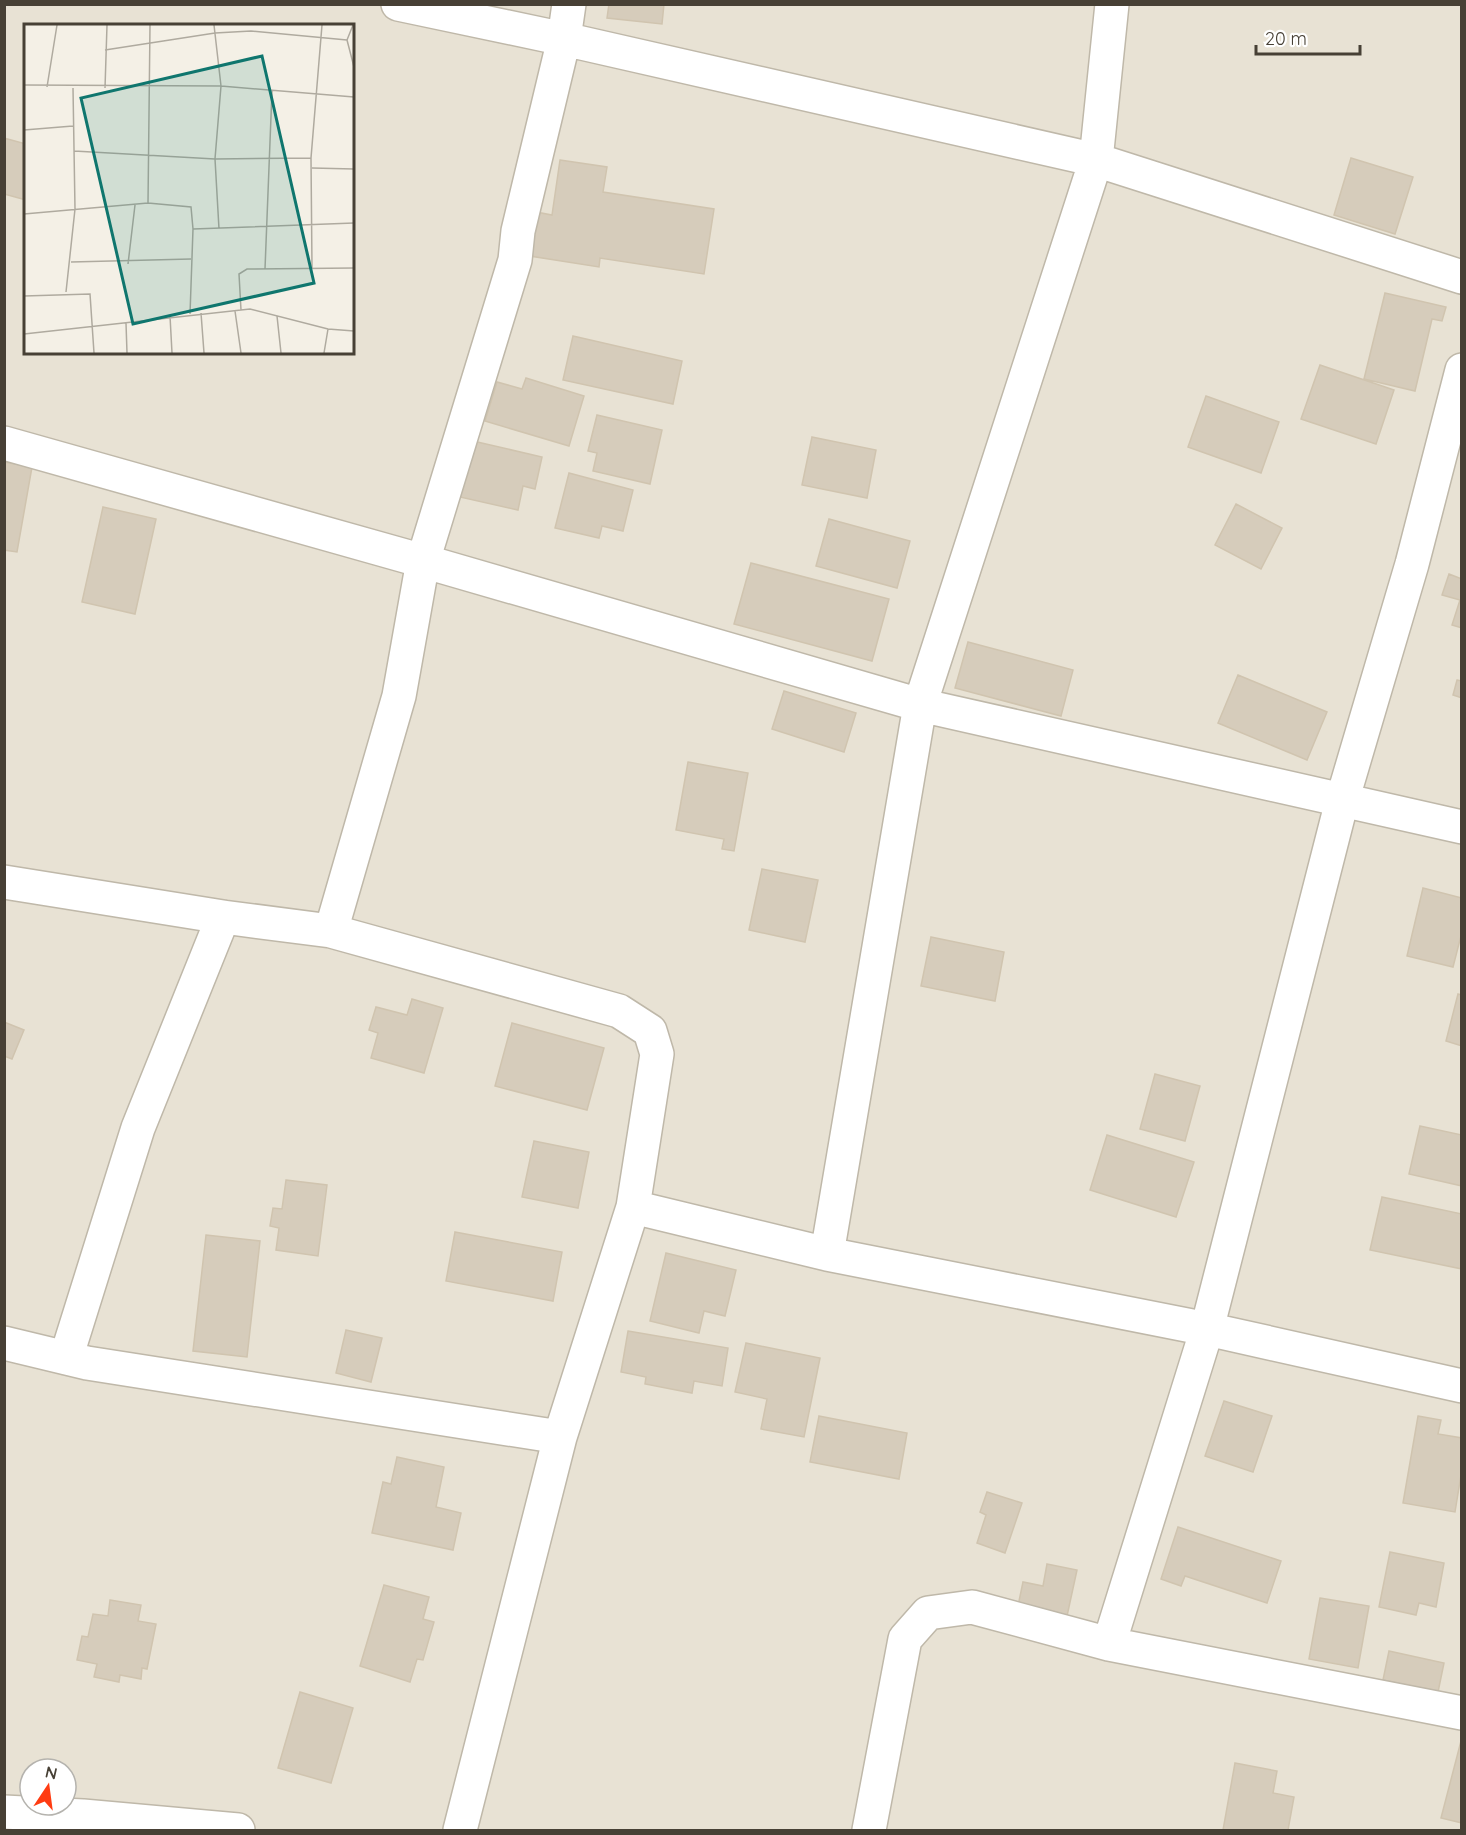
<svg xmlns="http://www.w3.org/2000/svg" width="1466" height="1835" font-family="Quicksand,sans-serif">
	<rect width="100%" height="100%" fill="#f4f0e6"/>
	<path fill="#e8e2d4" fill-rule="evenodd" d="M5 5H1461V1830H5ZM26 26H352V352H26ZM30 1769H66V1805H30Z"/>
	<path fill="#d6ccbb" stroke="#d0c4af" stroke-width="1.5" d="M609 4H664L662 24 607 18Z
		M4 138 26 144V200L4 194Z
		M1351 158 1413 177 1395 234 1334 215Z
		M560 160 607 167 603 192 714 209 704 274 600 258 599 267 530 256 536 212 552 215Z
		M1385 293 1446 307 1442 321 1432 319 1415 391 1364 379Z
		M573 336 682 361 673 404 563 380Z
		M1320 365 1394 390 1376 444 1301 419Z
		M526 378 584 396 569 446 485 421 497 382 522 389Z
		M1206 396 1279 422 1261 473 1188 447Z
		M597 415 662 430 650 484 593 471 597 453 588 451Z
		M812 437 876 450 867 498 802 485Z
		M473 441 542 457 535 489 523 486 518 510 460 497Z
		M4 462 32 467 17 552 4 550Z
		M569 473 633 490 623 531 602 526 599 538 555 528Z
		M1236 504 1282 528 1261 569 1215 545Z
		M103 507 156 519 135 614 82 602Z
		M829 519 910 541 897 588 816 566Z
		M751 563 889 599 872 661 734 624Z
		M1449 574 1462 579V628L1452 625 1460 600 1442 595Z
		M968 642 1073 670 1061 716 955 688Z
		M1238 675 1327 712 1307 760 1218 723Z
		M1457 680 1462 681V698L1453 695Z
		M784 691 856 713 844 752 772 729Z
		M688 762 748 773 734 851 722 849 724 839 676 830Z
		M762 869 818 880 805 942 749 930Z
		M1423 888 1462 898V932L1453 967 1407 956Z
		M931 937 1004 952 995 1001 921 986Z
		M1458 994 1462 995V1046L1446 1041Z
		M412 999 443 1008 424 1073 371 1058 378 1033 369 1030 376 1007 407 1015Z
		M4 1022 24 1030 12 1059 4 1056Z
		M512 1023 604 1048 587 1110 495 1086Z
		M1155 1074 1200 1086 1185 1141 1140 1129Z
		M1420 1126 1462 1135V1186L1409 1174Z
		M1107 1135 1194 1162 1176 1217 1090 1190Z
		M534 1141 589 1152 578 1208 522 1197Z
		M286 1180 327 1185 318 1256 276 1250 279 1228 270 1226 273 1208 282 1209Z
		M1382 1197 1462 1214V1269L1370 1250Z
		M455 1232 562 1252 553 1301 446 1281Z
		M206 1235 260 1241 247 1357 193 1351Z
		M666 1253 736 1270 725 1316 704 1311 699 1333 650 1321Z
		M346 1330 382 1338 371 1382 336 1373Z
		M628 1331 728 1348 722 1386 694 1381 692 1393 645 1384 646 1377 621 1372Z
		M746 1343 820 1358 804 1437 761 1429 767 1399 735 1392Z
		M1224 1401 1272 1416 1253 1472 1205 1456Z
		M819 1416 907 1433 899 1479 810 1462Z
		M1418 1416 1441 1420 1438 1434 1462 1438V1469L1455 1512 1403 1503Z
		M397 1457 444 1467 436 1507 461 1513 453 1550 372 1533 383 1482 391 1484Z
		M987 1492 1022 1503 1005 1553 977 1543 986 1515 980 1512Z
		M1178 1527 1281 1561 1267 1603 1185 1576 1181 1586 1161 1579Z
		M1390 1552 1444 1563 1436 1607 1419 1603 1416 1615 1379 1607Z
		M1047 1564 1077 1570 1067 1616 1018 1606 1023 1582 1043 1586Z
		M384 1585 429 1597 423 1619 434 1622 423 1660 417 1659 410 1682 360 1666Z
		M1320 1598 1369 1606 1358 1668 1309 1659Z
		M110 1600 141 1605 138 1621 156 1624 147 1669 142 1668 141 1679 120 1675 119 1682 94 1677 97 1664 77 1660 82 1636 88 1637 93 1614 108 1616Z
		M1389 1651 1444 1663 1438 1692 1383 1680Z
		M300 1692 353 1708 331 1783 278 1768Z
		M1461 1741 1462 1742V1823L1441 1818Z
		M1235 1763 1277 1771 1273 1793 1294 1797 1288 1830H1223Z"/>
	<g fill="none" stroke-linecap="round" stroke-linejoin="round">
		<defs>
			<path id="minor" d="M398 4 564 39 1096 160 1462 277
				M4 443 423 561 920 705 1462 827
				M4 882 223 917 331 931 619 1011 650 1031 657 1054 633 1207 560 1437 460 1830
				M331 931 399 696 423 561 515 260 518 231 564 39 569 4
				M633 1207 827 1254 1207 1329 1462 1386
				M827 1254 920 705 1096 160 1112 4
				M4 1343 87 1363 560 1437
				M66 1358 138 1128 223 917
				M1109 1644 1207 1329 1342 801 1412 564 1462 370
				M4 1812 83 1816 238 1830
				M869 1830 905 1639 928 1613 972 1607 1109 1644 1462 1713"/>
		</defs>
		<use href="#minor" stroke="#bfb8a9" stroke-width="36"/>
		<use href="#minor" stroke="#fff" stroke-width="33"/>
	</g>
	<g transform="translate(24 24)">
		<rect width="330" height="330" fill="#f4f0e6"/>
		<path fill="none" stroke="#afaa9f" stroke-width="1.5" d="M190 1 197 62 191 135 195 205M329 1 323 16 330 43M81 26 191 9 227 7 323 16M0 61 197 62 330 73M23 63 33 1M81 64 83 1M0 106 49 102M50 127 191 135 287 134M288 144 330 145M124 179 126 1M0 190 124 179 167 183 169 205 166 290M169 205 330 199M47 238 167 235M104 240 111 181M288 244 287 134 298 1M241 245 248 67M42 268 51 185 49 64M0 272 66 270 70 329M217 286 215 250 223 245 330 244M211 287 217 329M177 289 180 329M146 292 148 329M253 292 257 329M102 299 103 329M0 310 226 285 304 305 330 307M300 329 304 305"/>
		<path fill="#0f766e" fill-opacity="0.15" stroke="#0f766e" stroke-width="3" d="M238 32 290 259 109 300 57 74Z"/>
		<rect width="330" height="330" fill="none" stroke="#474035" stroke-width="3"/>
	</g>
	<rect width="1466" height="1835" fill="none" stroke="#474035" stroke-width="12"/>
	<g transform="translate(48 1787) rotate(13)"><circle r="28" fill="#ffffff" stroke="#b5b3ae" stroke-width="1.5"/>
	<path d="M0-4.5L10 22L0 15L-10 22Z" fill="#ff3c12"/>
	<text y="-9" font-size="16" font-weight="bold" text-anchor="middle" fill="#474035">N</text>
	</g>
	<path d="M1256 45v9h104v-9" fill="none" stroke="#474035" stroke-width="3"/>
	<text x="1265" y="45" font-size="18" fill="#474035" stroke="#ffffff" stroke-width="4.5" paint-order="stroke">20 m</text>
</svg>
